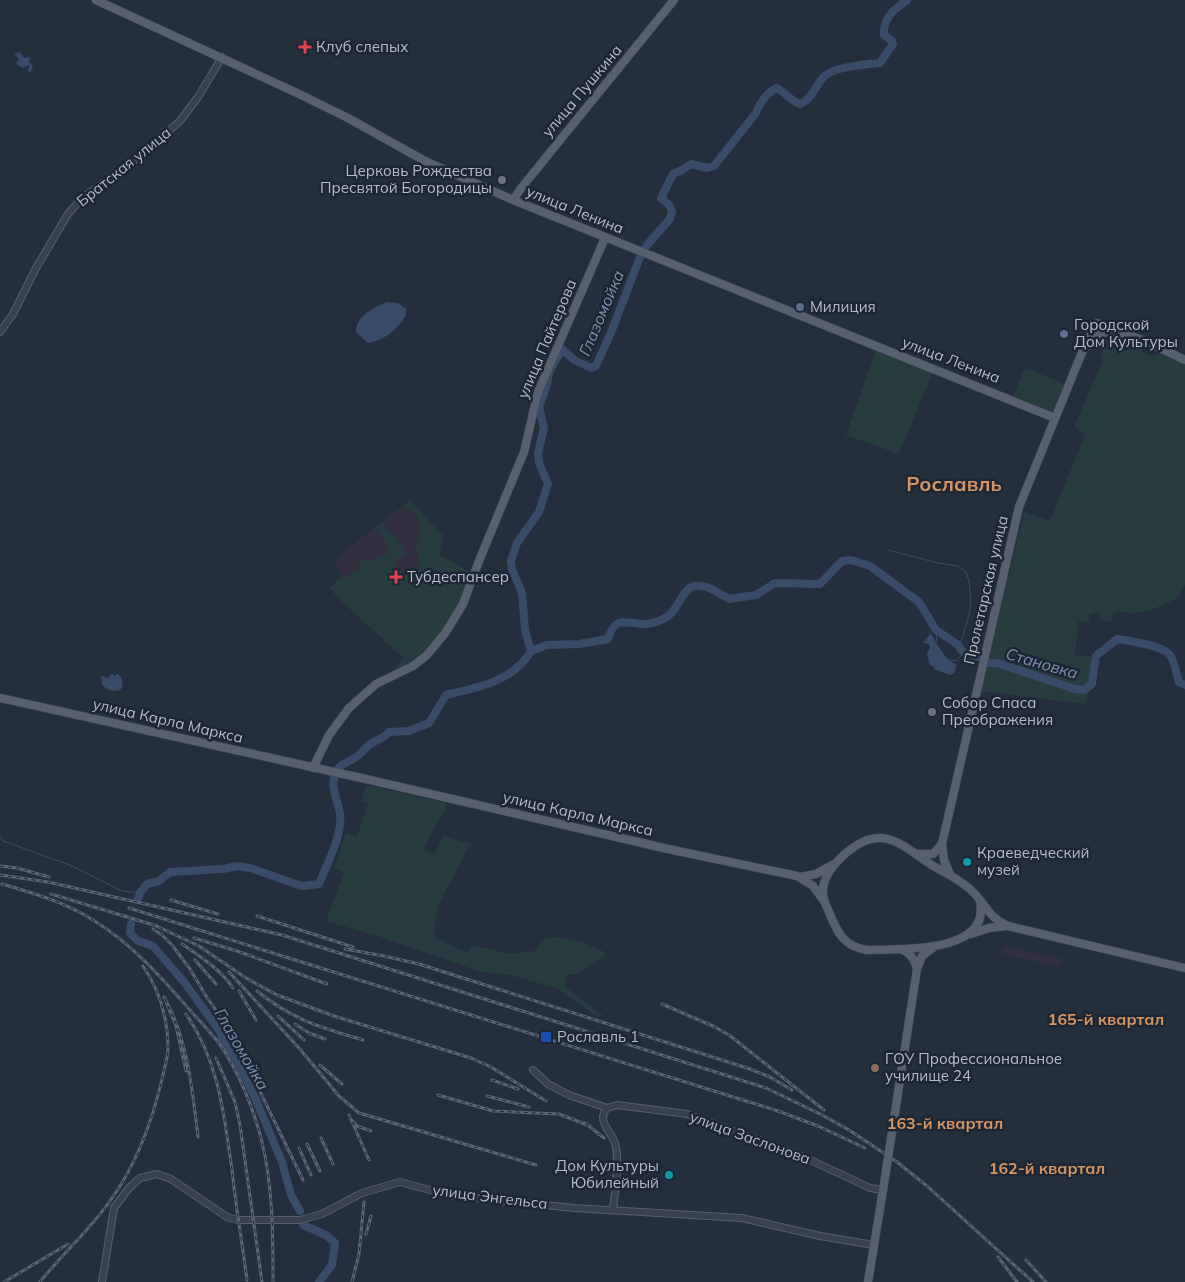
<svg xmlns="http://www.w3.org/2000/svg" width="1185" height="1282" font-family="Mulish,sans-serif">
	<rect width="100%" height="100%" fill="#242f3e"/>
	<path fill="#32303f" d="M410 500 443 535 440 555 455 565 399 654 338 598 330 588 343 574 334 560Z
		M1004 946 1062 959 1060 967 1002 954Z"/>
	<path fill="#263c3f" d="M1113 338H1122L1130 342 1131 345 1141 349 1143 353 1151 356 1160 354 1185 364V584L1178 598 1149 611 1132 613 1117 612 1113 614 1111 621 1105 622 1096 612 1088 615 1090 621 1078 622 1075 656 1096 657 1092 684 1085 704 981 691 1024 512 1050 521 1085 435 1074 426 1103 361 1100 357 1104 348 1096 344Z
		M876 350 933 372 899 454 846 435Z
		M1025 368 1065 384 1053 412 1013 396Z
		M410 500 443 535 440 555 471 573C464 611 431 653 396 670V666L404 656 399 654 338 598 330 588 338 580 359 569V559H363L367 561 389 553 383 538 374 529 384 521 388 532 396 537 407 556 394 561 396 570 408 574 418 571 419 558 416 544 420 534 421 525 416 517 404 505Z
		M366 785 445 803V811L436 824 424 849 435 854 443 836 471 844 470 848 467 847C460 870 443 889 437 912 435 920 436 928 433 935L456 948 467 952 472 945 511 954 535 951C538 947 541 941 546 939 559 933 596 945 607 954L579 974H567L564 986 605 1017 595 1015 559 989 506 974 481 972 381 937 326 921 344 873 334 867 346 833 357 836 368 803 362 801Z"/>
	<path fill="#394c67" d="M20 52 24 58 30 57 29 62 33 66 30 73 28 70 30 66H25L23 68 16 64 19 59 14 54Z
		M387 302 398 303 406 309V315C397 330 385 340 368 343L356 332C356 316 374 307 387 302Z
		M931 633 934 640 948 660 957 665 954 673 950 675 934 669 933 666 930 665 927 653 930 648 929 644 923 643Z
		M111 674H113L114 676 117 674 121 677 123 686 120 690C113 693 107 689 102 685L101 676 108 678Z"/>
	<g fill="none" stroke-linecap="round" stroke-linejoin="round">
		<path stroke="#394c67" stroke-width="1" d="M888 550 938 563 958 566 965 571 969 580 971 602 969 615 959 649
			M936 643 937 631
			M948 660 956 661 964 652
			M0 836 3 841 72 866 122 891 140 893"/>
		<path stroke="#394c67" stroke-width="8" d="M531 651 525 630 522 593 512 569 511 561 517 543 539 512 548 484 539 463 538 453 544 428 539 407 547 385 549 372 562 349 574 360 591 368 596 366 612 330 640 257 647 245 670 219 672 211 669 205 661 198 673 174 682 170 691 164 707 168 714 166 756 113C760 103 767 92 777 88 785 92 792 102 800 104 814 99 815 83 826 75 836 67 867 64 880 63L893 44 892 41 884 35C883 17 894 10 907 0
			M531 651 547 645 579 644 608 639C615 617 623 622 641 624 649 624 656 623 663 619 679 612 681 589 694 586 705 583 720 594 729 599L756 595 775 583 820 584 842 561 851 560 870 566 919 602 936 630 957 644 963 652 978 657
			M986 663H997L1075 689 1084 690 1092 684 1096 656 1117 639C1130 641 1162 645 1170 655 1175 662 1176 674 1179 682L1185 685
			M138 899 140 893 147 884 159 881 170 872 223 869 237 866 250 868 302 886 319 884C326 866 343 835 340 814 338 799 328 785 337 770 341 763 350 762 356 757 361 754 365 748 370 744 377 739 384 739 389 732L409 731 429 723 446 695C477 688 514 681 531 651
			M131 924 130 933 138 941 153 946 184 982 221 1033 222 1041 235 1057 253 1093 282 1162 291 1195 300 1211
			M303 1225 326 1235 335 1243 332 1265 319 1282"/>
		<defs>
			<path id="minor" d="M0 332 13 314 36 268 68 214 82 198 139 157 180 121 198 97 222 57
				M533 1070 548 1084 569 1095 607 1108 617 1105 687 1114 802 1156 870 1188 883 1190
				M607 1108C596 1121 611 1131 615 1143 620 1159 615 1192 613 1210
				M102 1282 114 1208 129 1188 140 1178 157 1174 171 1179 227 1217 238 1220H300L322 1214 362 1193 400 1182 448 1195 574 1208 742 1218 820 1236 874 1245"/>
			<path id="major" d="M96 0 297 93 348 118 425 161 513 200 1055 418
				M513 200 522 187 674 0
				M1087 342 1097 323 1115 330
				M0 698 366 779 668 849 797 876 813 886 824 901
				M313 768 329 735 349 708 376 684 413 666 427 655 446 632 463 604 479 561 524 452 538 392 605 238
				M919 854H933L942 844
				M950 874 944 860 942 844 1019 507 1083 350C1089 342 1097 333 1108 332 1125 329 1168 352 1185 360
				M800 877 816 874 834 864
				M980 902C991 954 899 949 867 950 844 947 837 932 829 912 826 905 822 898 823 890 824 868 856 839 878 838 899 837 917 857 935 867 948 874 962 881 973 892 988 907 987 916 1008 926L1185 968
				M971 934 989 928 1006 926
				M899 949C910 952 914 958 917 969
				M892 1132 917 969 922 956 934 947
				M868 1282 884 1184"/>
		</defs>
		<use href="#minor" stroke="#565f6c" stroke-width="8"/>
		<use href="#major" stroke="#414a57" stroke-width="9"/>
		<use href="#minor" stroke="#38414e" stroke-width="6"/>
		<use href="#major" stroke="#56606e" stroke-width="8"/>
		<defs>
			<path id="rail" d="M0 866 17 868 49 877
				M0 875 48 882 282 935 766 1088 822 1115 849 1130 897 1162 927 1186 1033 1282
				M2 884C33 893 65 902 93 920 131 943 161 977 190 1010 199 1021 210 1031 218 1042 238 1069 254 1110 262 1142 273 1187 273 1236 273 1282
				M51 894 157 926
				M171 900 218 914
				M129 908 778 1111 818 1126 865 1148
				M257 916 353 947
				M152 924 199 946 246 978 277 995 334 1016 471 1058 491 1067 546 1101
				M153 929 162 935 172 945 190 969 206 996 231 1032 303 1180
				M194 938 237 951 327 984
				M182 944C201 957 220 969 233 988
				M345 949 384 956 419 964 747 1068 770 1077 792 1090
				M195 960 216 984
				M229 972 299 1048 339 1096 359 1113 536 1165
				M239 991 256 1020
				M257 991C293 1020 320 1027 363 1040
				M662 1004 715 1027 729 1035 824 1110
				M186 1014C219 1061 224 1115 232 1170 236 1207 242 1243 247 1280
				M278 1016 304 1040
				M295 1024 309 1033 325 1039
				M216 1058 235 1102 240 1125 262 1282
				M320 1065 342 1084
				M186 1071 176 1026 164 997C188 1040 192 1088 198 1137
				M492 1080 518 1089
				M438 1095 493 1111 559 1114 590 1126
				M487 1096 529 1107
				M349 1115 369 1160
				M353 1121 357 1126 371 1131
				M585 1123 604 1138
				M321 1138 333 1164
				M307 1144 320 1171
				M299 1148 311 1175
				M366 1234 371 1216
				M998 1257 1017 1282
				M1026 1260 1046 1282
				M4 1282 68 1244
				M40 1282C62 1254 90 1230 110 1201 137 1164 152 1122 162 1079 164 1069 168 1058 168 1049 168 1018 160 991 143 966
				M352 1282 359 1254 364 1202"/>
		</defs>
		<use href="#rail" stroke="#5a6575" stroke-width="3"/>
		<use href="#rail" stroke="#1d2633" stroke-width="1" stroke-dasharray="4" stroke-linecap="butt"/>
		<defs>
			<path id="major-bridge" d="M884 1184 892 1132"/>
		</defs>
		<use href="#major-bridge" stroke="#414a57" stroke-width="9" stroke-linecap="butt"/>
		<use href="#major-bridge" stroke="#56606e" stroke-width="8"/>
	</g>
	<g fill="#e0444e" stroke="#1d2633" stroke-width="2">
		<path d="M302.5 39.5h5v5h5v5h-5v5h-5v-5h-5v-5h5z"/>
		<path d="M393.5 569.5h5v5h5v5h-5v5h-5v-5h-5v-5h5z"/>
	</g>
	<g fill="#6b7280" stroke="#1d2633" stroke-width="2">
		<circle cx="502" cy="180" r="5"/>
		<circle cx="932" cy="712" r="5"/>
	</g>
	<g fill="#5c6f8a" stroke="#1d2633" stroke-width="2">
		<circle cx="800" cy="307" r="5"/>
		<circle cx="1064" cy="334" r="5"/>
	</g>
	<g fill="#0f9aa8" stroke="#1d2633" stroke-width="2">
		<circle cx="967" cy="862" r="5"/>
		<circle cx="669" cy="1175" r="5"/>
	</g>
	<rect fill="#1a4fb4" stroke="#1d2633" stroke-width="2" x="540" y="1031" width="12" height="12" rx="2.5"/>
	<circle fill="#8d6e63" stroke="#1d2633" stroke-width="2" cx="875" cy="1068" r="5"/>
	<g text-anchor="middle" stroke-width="5" stroke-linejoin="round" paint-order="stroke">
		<g font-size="15" fill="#b4bcc9" stroke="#1d2633" text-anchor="start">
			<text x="316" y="52">Клуб слепых</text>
			<text x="492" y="176" text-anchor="end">Церковь Рождества<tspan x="492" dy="17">Пресвятой Богородицы</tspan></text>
			<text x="810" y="312">Милиция</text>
			<text x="1074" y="330">Городской<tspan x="1074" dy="17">Дом Культуры</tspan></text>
			<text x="407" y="582">Тубдеспансер</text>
			<text x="942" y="708">Собор Спаса<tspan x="942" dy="17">Преображения</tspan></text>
			<text x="977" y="858">Краеведческий<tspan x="977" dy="17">музей</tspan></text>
			<text x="557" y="1042">Рославль 1</text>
			<text x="885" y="1064">ГОУ Профессиональное<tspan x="885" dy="17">училище 24</tspan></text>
			<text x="659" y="1171" text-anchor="end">Дом Культуры<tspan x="659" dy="17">Юбилейный</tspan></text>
		</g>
		<g font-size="15" fill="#b4bcc9" stroke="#1d2633">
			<text transform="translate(582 91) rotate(-50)" y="5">улица Пушкина</text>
			<text transform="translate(124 167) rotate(-39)" y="5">Братская улица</text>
			<text transform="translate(575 210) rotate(22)" y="5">улица Ленина</text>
			<text transform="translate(547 339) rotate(-67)" y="5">улица Пайтерова</text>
			<text transform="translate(951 360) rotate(21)" y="5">улица Ленина</text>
			<text transform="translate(986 590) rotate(-77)" y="5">Пролетарская улица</text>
			<text transform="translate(168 721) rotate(13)" y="5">улица Карла Маркса</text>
			<text transform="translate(578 814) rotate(13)" y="5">улица Карла Маркса</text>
			<text transform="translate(750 1138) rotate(20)" y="5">улица Заслонова</text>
			<text transform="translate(490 1197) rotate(7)" y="5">улица Энгельса</text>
		</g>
		<g font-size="16" font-style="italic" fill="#7c92b1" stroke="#1d2633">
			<text transform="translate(601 313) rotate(-67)" y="6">Глазомойка</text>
			<text transform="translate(1042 663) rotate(16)" y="6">Становка</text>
			<text transform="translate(242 1049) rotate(60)" y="6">Глазомойка</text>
		</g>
		<g font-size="16" font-weight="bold" fill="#d59563" stroke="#1d2633">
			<text x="1106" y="1025">165-й квартал</text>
			<text x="945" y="1129">163-й квартал</text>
			<text x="1047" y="1174">162-й квартал</text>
		</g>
		<g font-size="20" font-weight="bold" fill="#d59563" stroke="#1d2633">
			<text x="954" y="491">Рославль</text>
		</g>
	</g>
</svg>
